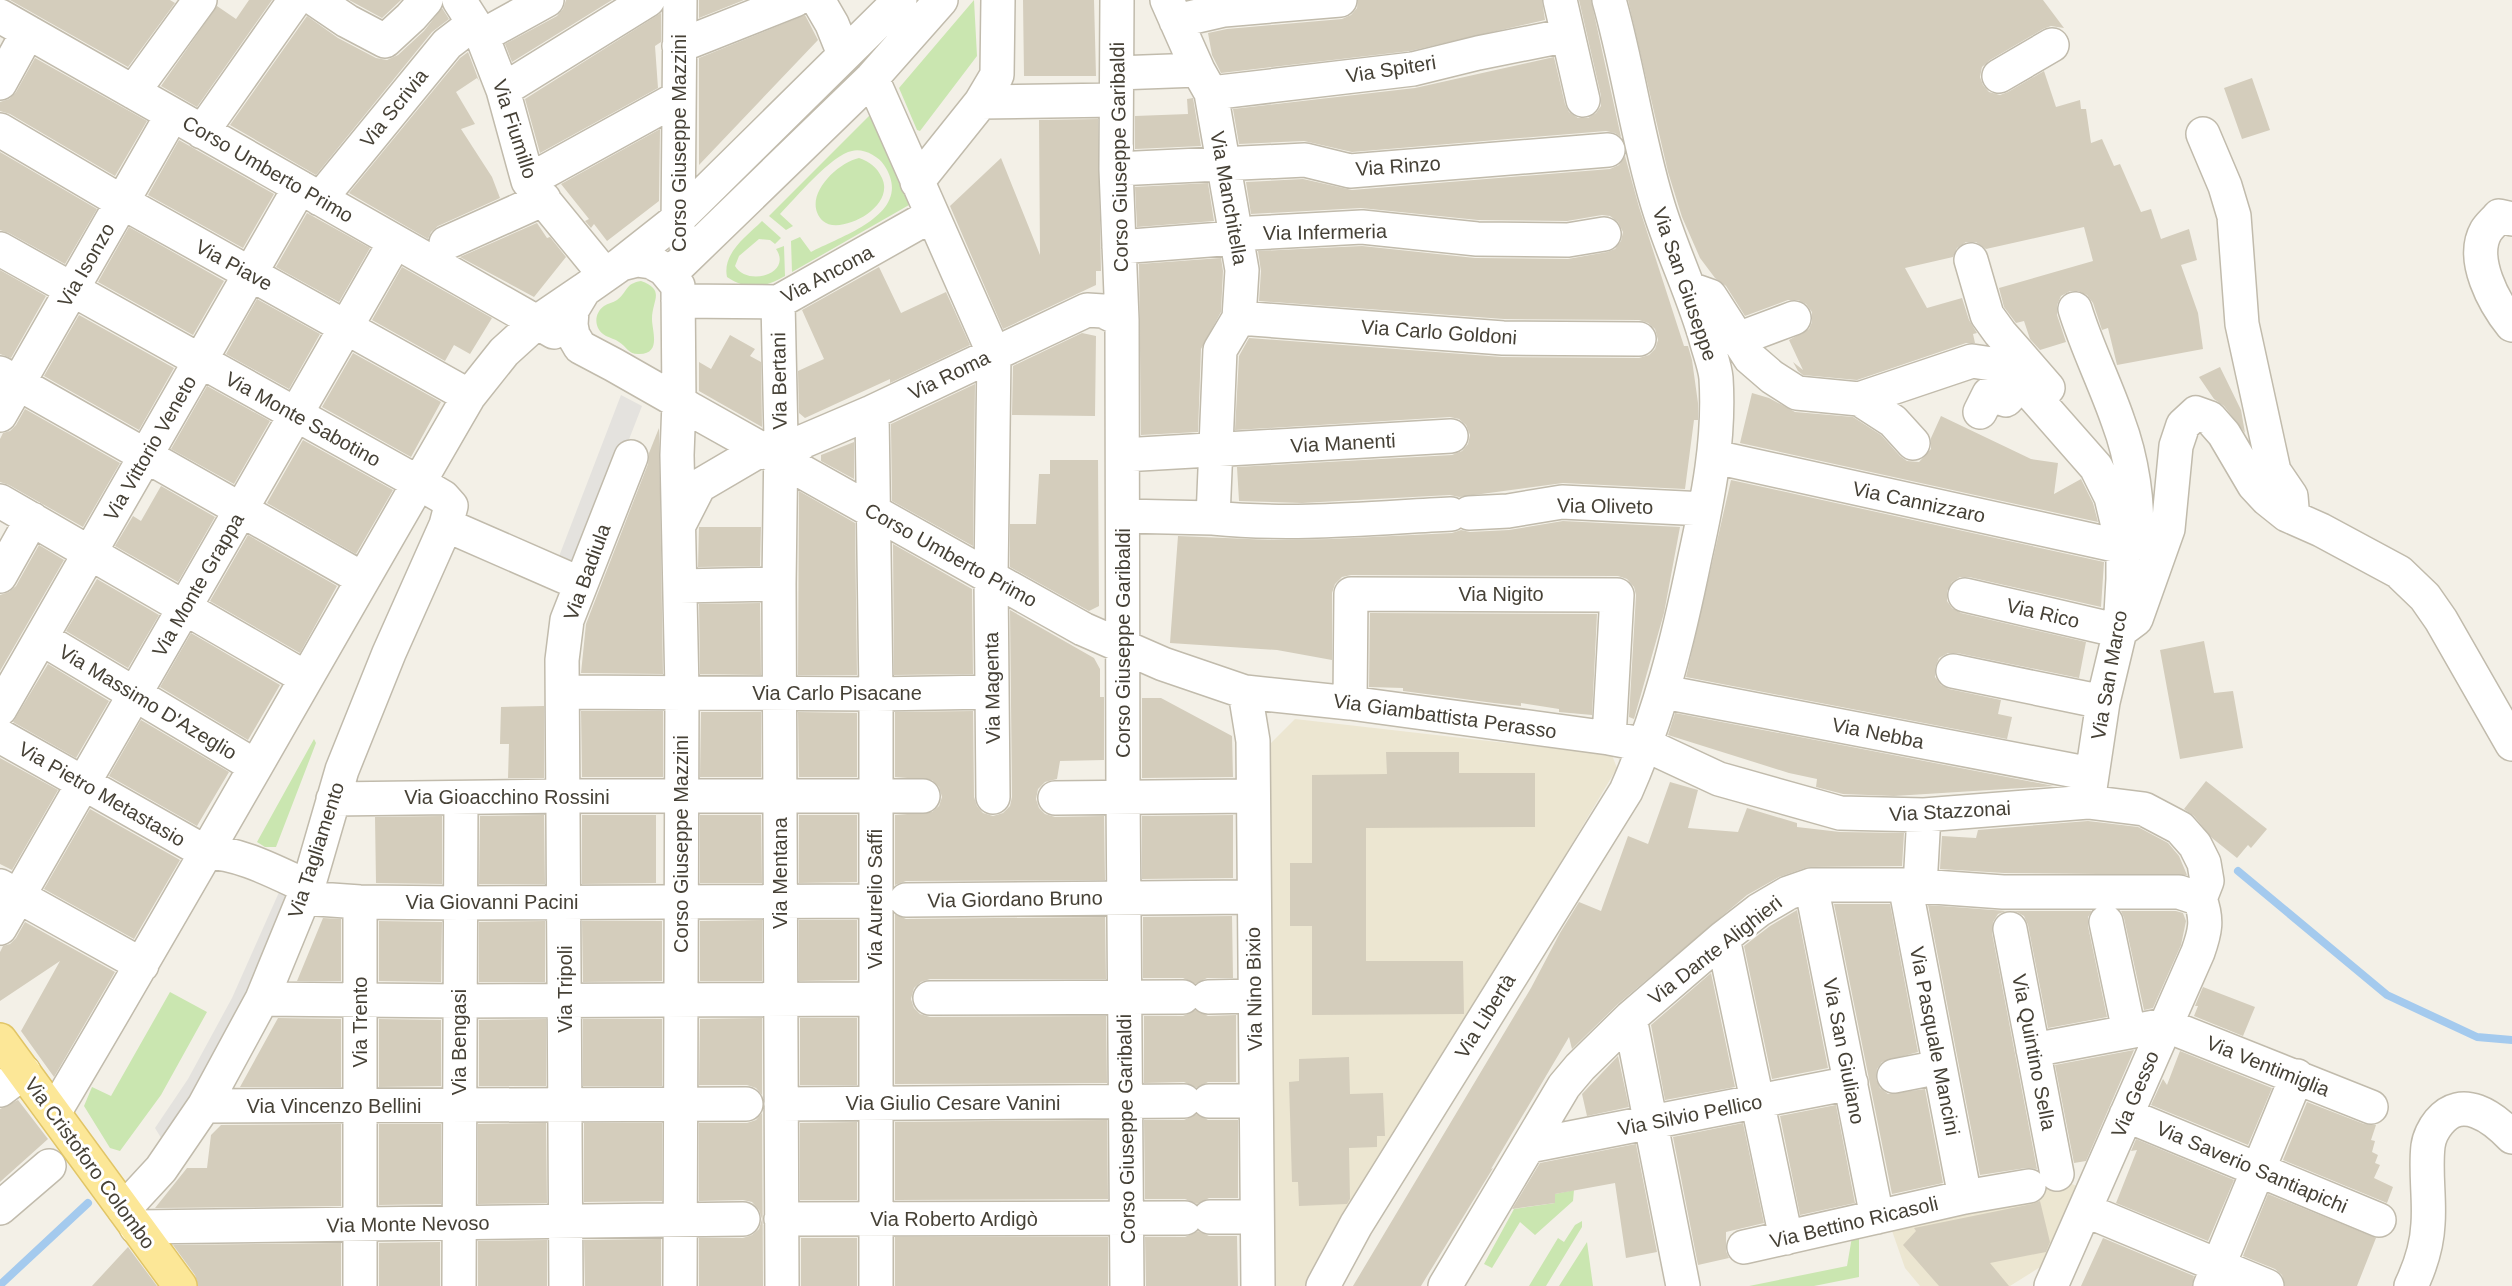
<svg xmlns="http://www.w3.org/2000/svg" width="2512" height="1286" font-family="Helvetica,sans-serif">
	<rect width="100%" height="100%" fill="#f3f0e7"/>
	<path fill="#ece6d1" d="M1295 719 1612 755 1617 768 1309 1286H1272L1265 749Z
		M2058 1178 2079 1187 2045 1264 2010 1286H1920L1905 1268 1891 1228 2039 1199 2037 1182Z"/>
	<path fill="#cae6b0" d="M974 0 977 56 920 131 917 130 899 88Z
		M870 115 909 205 792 272 791 241 800 237 811 252C843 235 916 213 884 165 878 156 863 148 852 151 832 154 795 199 780 214L793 226 786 230 769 216Z
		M859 158C870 162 877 167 882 178 896 208 839 236 823 221 800 199 836 163 859 158Z
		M762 221 781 238 775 244 770 240 759 239 739 256 735 266C747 287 793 274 776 249L784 246 785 276C764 288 748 291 727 277 722 253 747 236 762 221Z
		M641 281C666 290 652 300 652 319 652 331 662 355 638 354 628 354 626 346 619 342 615 339 610 338 606 336 594 330 593 314 604 306 608 303 613 303 617 300 628 292 624 284 641 281Z
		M314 739 316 743 276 847H265L257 842Z
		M170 992 207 1012 161 1095 120 1151 110 1148 84 1106 92 1087 111 1096Z
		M1574 1190 1573 1201 1535 1235 1520 1222 1492 1268 1484 1264 1514 1209 1555 1203V1194Z
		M1582 1221V1227L1546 1286H1529L1558 1238 1564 1242 1575 1225Z
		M1859 1232V1277L1814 1286H1749L1847 1266 1852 1237Z
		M1587 1242 1593 1286H1559Z"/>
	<path fill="#e4e2de" d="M621 395 642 406 579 568 558 559Z
		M280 890 295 896 249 1004 166 1146 155 1128 188 1079 232 998Z"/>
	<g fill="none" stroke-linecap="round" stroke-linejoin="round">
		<path stroke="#a4caee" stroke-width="8" d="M2238 871 2387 995 2477 1037 2512 1040
			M0 1285 88 1203"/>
	</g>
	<path fill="#d4cdbc" d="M10 0H170L175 3 128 67Z
		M249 0H272L197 107 161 86 217 6 236 19Z
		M349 0H401L382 18Z
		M566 0H612L512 62 505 44 557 16 563 9Z
		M699 0H744L699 18Z
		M1023 0H1094L1096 76H1024Z
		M1358 0H1542L1545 20 1410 51 1221 73 1212 55 1208 33 1227 29 1342 19 1351 15 1357 8Z
		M1579 0H1591L1621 137 1615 133 1606 131 1352 152 1304 141 1239 144 1233 109 1415 88 1554 57 1565 104 1569 112 1578 118H1588L1596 113 1601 106V96Z
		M1628 0H2043L2064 28 2051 26 2043 29 1990 60 1982 67 1980 77 1983 85 1989 92 2000 95 2008 92 2044 71 2056 107 2080 100 2081 109H2086L2091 143 2102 139 2114 166 2120 164 2141 212 2151 209 2161 239 2189 229 2197 260 2181 265 2198 313 2203 349 2117 365 2108 328 2102 330 2093 303 2087 295 2078 291H2070L2061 296 2057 305V315L2066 342 2040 350 2030 339 2024 321 2016 323 2004 307 1999 288 2093 261 2084 227 1986 249 1976 242H1966L1957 248 1953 257 1905 268 1927 308 1962 298 1969 320 1977 333 1973 334 1975 343H1966L1857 380 1803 375 1798 371 1793 362 1803 370 1789 340 1809 329 1812 322V312L1806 304 1798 300H1788L1745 316 1726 286 1715 278 1700 258 1682 217 1668 172Z
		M442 8 449 19 432 32 316 175 230 125 307 16 338 38 376 58 387 60 398 55 424 31Z
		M661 13V42L655 46 658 88 540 153 525 99Z
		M805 15 818 40 699 165V58Z
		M468 52 479 81 477 78 456 92 475 124 461 129 492 177 500 198 438 226 431 232 428 239 349 193 460 58Z
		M35 58 147 121 115 176 10 114 0 111V102L9 99 16 92Z
		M2252 78 2270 130 2242 139 2224 88Z
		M1193 98 1201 146 1135 149V116L1188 114 1187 99Z
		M1098 119 1101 271H1096V285L1003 329 950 206 1001 158 1040 255 1039 120Z
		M660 129 659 201 607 241 594 224 591 228 585 221 589 219 561 184Z
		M179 140 274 194 243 248 148 195Z
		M0 152 97 209 65 264 9 233 0 230Z
		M1625 156 1639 207 1684 346H1688L1692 360 1698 403V420H1694L1685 489 1563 483 1459 497 1450 495 1302 503 1239 501 1237 467 1452 455 1462 451 1468 444 1470 435 1466 425 1459 419 1450 417 1235 430 1239 356 1249 338 1502 357 1639 358 1649 355 1655 349 1658 340 1655 329 1648 323 1639 320 1504 319 1259 301 1261 271 1258 251 1362 246 1475 258 1568 259 1607 252 1615 249 1621 241 1623 232 1618 222 1610 216 1602 215 1567 221 1478 220 1361 208 1251 214 1246 182 1303 179 1352 190 1610 169 1619 165Z
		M1208 183 1214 221 1137 227 1135 187Z
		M307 213 370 248 339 302 276 267Z
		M537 223 547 238 550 237 566 257 534 297 460 257Z
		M129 227 224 281 193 335 98 282Z
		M1221 258 1223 271 1221 312 1201 349 1198 432 1141 435 1139 264Z
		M402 267 492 318 470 354 454 345 445 361 372 320Z
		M879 267 901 313 946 292 970 345 890 383V379L805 418 799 413 798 371 824 359 802 310Z
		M0 270 46 296 11 358 0 354Z
		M257 299 320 334 289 389 226 354Z
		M79 315 174 368 139 430 44 376Z
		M1082 333 1096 336 1095 416 1012 415 1013 366Z
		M730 335 755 349 750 356 761 362 762 427 699 391V362L711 369Z
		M353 353 441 402 411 457 322 407Z
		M2220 367 2241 410 2245 433 2224 406 2214 399 2199 377Z
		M975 384 973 546 892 501 891 428V424Z
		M207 386 270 421 234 484 171 449Z
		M1752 393 1769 398 1795 412 1853 417 1881 435 1900 456 1907 461 1919 462 1931 449V438L1941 416 2031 459 2058 463 2054 494 2081 479 2093 503 2098 522 1740 443Z
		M25 409 120 463 83 527 9 485 0 482V439L3 433 10 431 16 425Z
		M659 428 663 674 581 673 586 624 648 464 649 453Z
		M303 440 393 490 356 554 267 503Z
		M854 442V479L821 461V455Z
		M1050 460H1098L1099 606 1089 611 1010 567V524H1036L1039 474H1050Z
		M1731 480 2104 562 2101 607 1969 577H1960L1952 582 1947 591V601L1952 608 1961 613 2086 642 2079 678 1957 653H1948L1939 658 1935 668V677L1941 685 1949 689 2001 700 1998 714 2012 717 2007 739 1686 677Z
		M161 486 215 517 178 582 115 546 133 516 141 521Z
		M799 491 855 523 857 675H798Z
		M1563 521 1680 527 1664 613 1634 719 1629 717 1636 595 1634 587 1627 579 1618 576 1351 575 1342 577 1335 584 1332 593V660L1277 650 1170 643 1178 536 1273 540 1333 539 1452 533 1461 530 1470 532 1509 530Z
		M699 527H761L760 566 698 567Z
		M248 535 337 586 300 653 210 601Z
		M893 544 972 589 973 674 894 675Z
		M39 545 64 560 0 671V595L9 592 16 586Z
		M97 579 159 615 128 668 66 631Z
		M760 603 761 675 700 674 699 604Z
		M1010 610 1094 658 1100 669V697H1104V760L1060 761 1057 779 1045 782 1038 789 1036 799 1039 808 1045 814 1055 817 1104 816 1105 880 906 881 895 885V815L932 812 939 806 942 797 939 787 932 780 895 777V712L973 711 974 797 977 806 983 813 993 816 1003 813 1010 806 1012 797Z
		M1370 613 1597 614 1592 715 1559 712V709L1521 703V706L1494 703 1403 691V688L1369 687Z
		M191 633 280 685 248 740 160 687Z
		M2204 641 2214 693 2233 691 2243 748 2180 759 2160 650Z
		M48 664 109 701 76 758 13 722Z
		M1142 698H1161L1232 736 1233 777 1142 778Z
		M544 706V778H508L509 744H500L501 707Z
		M581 711H663V777H582Z
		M701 712H761V777H700Z
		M798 712 857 713V777H799Z
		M1675 713 2054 786 1894 796 1843 794 1816 787 1817 779 1789 773 1668 735Z
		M141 720 229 772 197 826 109 776Z
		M1386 752H1459V773H1535V827L1366 828V961H1463L1464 1014 1312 1015V926H1290V863H1312V775L1387 774Z
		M0 758 58 790 12 870 0 864Z
		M2206 781 2267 829 2251 848 2248 845 2237 858 2212 838 2194 816 2184 809Z
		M1670 782 1698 790 1688 828 1738 832 1747 808 1797 823V827L1840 832 1904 833 1902 866 1808 867 1779 877 1747 895 1618 1004 1572 1049 1569 1037 1491 1169 1493 1168 1421 1286H1353L1531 988 1560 933 1579 902 1601 911 1628 836 1648 844Z
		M90 809 180 860 134 939 44 889Z
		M544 815 545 884H479L480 816Z
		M582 815H656V883L582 884Z
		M700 815H761L762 883H700Z
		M799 815H857V882L799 883Z
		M1233 815V878L1142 879V816Z
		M442 816V884L376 883 375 817Z
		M2088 821 2138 827 2168 843 2179 856 2187 875 2004 873 1940 869 1942 836 1976 838 1978 830Z
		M1834 904H1890L1918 1052 1882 1062 1877 1069 1876 1079 1880 1088 1888 1094 1925 1089 1943 1183 1892 1194Z
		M1928 905 2006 911 1998 914 1993 922 1992 933 2037 1169 2026 1168 1980 1175Z
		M1797 910 1828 1068 1772 1079 1744 946 1770 926Z
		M2010 911H2092L2088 917V926L2107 1017 2048 1028 2028 925 2024 916 2017 912Z
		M2121 911H2176L2183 913 2186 921 2181 945 2153 1008 2144 1010 2124 918Z
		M895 914 906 919 1105 917 1106 979H930L921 982 914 988 911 999 914 1008 920 1014 930 1017 1106 1016 1107 1083 895 1084Z
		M1232 916 1233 978H1207L1195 984 1183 978H1143V917Z
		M323 918 341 919V981H297Z
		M762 920V981H700V921Z
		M799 920H857V980L799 981Z
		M379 921 442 922 441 982 379 981Z
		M545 921V982H479V922Z
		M582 921H662V981L583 982Z
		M25 922 115 972 54 1077 21 1031 60 961 0 1001V952L3 946 10 944 16 938Z
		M1711 973 1735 1087 1665 1100 1651 1025Z
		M2203 987 2255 1007 2243 1036 2194 1016 2198 1006H2195Z
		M1196 1010 1208 1016 1236 1015V1082H1208L1197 1088 1184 1082 1144 1083V1016H1183Z
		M278 1018 341 1019V1087H240Z
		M762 1018V1095L756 1088 747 1085H699L700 1019Z
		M800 1018H857V1085H800Z
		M379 1019 441 1020V1086L379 1087Z
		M546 1019V1086H479V1020Z
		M583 1019H662V1086H583Z
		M2134 1050 2086 1161 2074 1163 2055 1065Z
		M2180 1051 2272 1088 2248 1145 2151 1105 2163 1079 2167 1085Z
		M1618 1056 1629 1107 1587 1116 1582 1094Z
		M1349 1057 1350 1094 1383 1093 1385 1136H1377V1147L1349 1148 1350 1199 1347 1204 1299 1206 1298 1182H1292L1289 1082 1299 1081V1059Z
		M18 1100 48 1139 0 1182V1109Z
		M2307 1102 2364 1124 2376 1125 2371 1140 2375 1141 2372 1152 2378 1155 2375 1163 2380 1165 2374 1178 2393 1187 2387 1203 2283 1160Z
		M1836 1105 1855 1203 1800 1215 1780 1116Z
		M762 1113 763 1286H699V1238H743L752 1235 759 1229 762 1219 759 1210 752 1202 743 1200 699 1201V1123H747L756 1120Z
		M1197 1114 1208 1120H1238V1198H1209L1197 1204 1185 1199H1145L1144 1120H1184Z
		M1107 1120 1108 1199 895 1200V1122Z
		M857 1122V1200H800V1123Z
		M546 1123 547 1203 478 1204V1124Z
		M584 1123H662V1201L584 1202Z
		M1743 1123 1764 1223 1726 1232V1251L1729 1258 1698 1265 1673 1137Z
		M341 1124V1206L155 1208 187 1168H207L211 1135 221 1125Z
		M379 1124H441V1204L379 1205Z
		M2136 1139 2234 1180 2208 1241 2116 1203 2137 1150 2131 1151Z
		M1636 1144 1657 1252 1626 1258 1615 1183 1555 1194V1203L1512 1209 1540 1163Z
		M2268 1194 2376 1238 2357 1286H2285L2282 1275 2275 1269 2243 1256Z
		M2040 1201 2050 1242 2046 1252 1990 1263 2009 1286H1939L1903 1245 1916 1231 1914 1228 2032 1204Z
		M1198 1231 1209 1236H1237L1238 1286H1146L1145 1237H1185Z
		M895 1237H1108V1286H895Z
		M801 1238H857V1286H801Z
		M2103 1238 2194 1276 2192 1286H2081Z
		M661 1239V1286H585L584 1240Z
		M547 1240V1286H478V1241Z
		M440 1242V1286H379V1243Z
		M341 1243V1286H198L195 1275 173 1245Z
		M128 1247 157 1286H92Z"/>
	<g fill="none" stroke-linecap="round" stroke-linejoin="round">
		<defs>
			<path id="minor" d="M316 0 347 21 385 41 411 17 426 0
				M459 0 482 36 503 90 528 181 605 275
				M818 0 832 24 844 54
				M1117 0 1116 169 1122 320 1123 796 1127 1286
				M1560 0 1583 100
				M0 16 554 332
				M1176 21 1224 10 1340 0
				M482 36 547 0
				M679 46 795 0
				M1117 73 1198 70 1167 0
				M1999 76 2052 45
				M872 78 994 354 991 578 993 797
				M0 83 28 32
				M503 90 648 0
				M133 92 200 0
				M1211 93 1413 69 1478 53 1568 35
				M981 102 1116 100
				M0 130 122 202 469 396
				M202 132 295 0
				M2203 134 2225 186 2234 216 2242 324 2274 471 2291 496 2292 508 2288 513
				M1116 169 1305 160 1350 171 1608 150
				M528 181 678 98
				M917 182 981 102 997 75 998 0
				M320 199 447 44 473 24
				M2512 219 2499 216C2495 221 2489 226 2486 231 2470 259 2494 303 2512 325
				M678 230 680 0
				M446 243 544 199
				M1119 247 1235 238 1252 233 1362 227 1477 239 1568 240 1604 234
				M0 249 419 483 443 497 451 506 446 525 389 653 342 770 308 887 262 999 204 1106 161 1169 124 1209
				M1971 260 1987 315 2000 333 2048 388
				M621 264 678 219 900 0
				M678 266 872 78 941 0
				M1690 289 1710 296 1750 358 1772 377 1797 393 1859 399 1972 361 1992 364 2022 383 2096 467 2111 497 2123 547V579L2120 631 2103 702 2088 802
				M678 301 778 302 932 215
				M778 302 781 439 779 584 782 1286
				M2075 309C2087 348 2105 383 2118 421 2132 458 2139 504 2136 543
				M1239 318 1503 338 1639 339
				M1738 339 1794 318
				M0 373 363 579
				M1859 399 1893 421 1913 443
				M872 412 876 694V1286
				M1980 412 1989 394 2006 400 2022 383
				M0 415 172 115
				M1123 455 1451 436
				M1715 457 2123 547
				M780 460 804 441 872 412 1087 310 1103 311 1122 320
				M0 501 306 678
				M1469 513 1508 511 1562 502 1705 509
				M1123 516 1213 518 1220 350 1239 318 1242 270 1211 93 1198 70
				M1213 518C1293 526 1371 518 1451 514
				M446 525 581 584
				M679 525 699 486 762 449
				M0 576 32 519
				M680 586 779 584
				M1965 595 2120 631
				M2124 628 2136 619 2168 529 2176 446 2183 425 2196 413 2210 418 2224 434 2254 485 2267 499 2287 515 2321 530 2399 572 2425 597 2441 620 2512 744
				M41 638 255 766
				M1953 671 2103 702
				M564 692 876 694 992 692
				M1245 692 1253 741 1258 1286
				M1664 692 2091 774
				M1350 703 1351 594 1617 595 1609 738
				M0 709 300 187
				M0 736 205 852C241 853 275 872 308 887
				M1055 798 1252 796
				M333 799 564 796H923
				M1811 885 1877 1217
				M1905 885 1965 1197
				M0 886 142 965
				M1920 886 1924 815
				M303 898 360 902 460 903 875 901
				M906 900 1253 897
				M360 902V1286
				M2106 922 2129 1031
				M0 928 395 242
				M2010 929 2057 1174
				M1723 938 1786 1238
				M1208 997 1255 996
				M930 998 1183 997
				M262 999 459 1001 876 999
				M1630 1018 1683 1286
				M2033 1050 2165 1025 2371 1107
				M1894 1076 1940 1067
				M0 1090 24 1072
				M1209 1101H1256
				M781 1104 1184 1101
				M204 1106 746 1104
				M54 1113C195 876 330 635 469 396L504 352 537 322 584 290
				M2126 1115 2379 1220
				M1529 1146 1851 1083
				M0 1208 49 1166
				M2085 1210 2267 1286
				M1210 1217H1257
				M781 1219 1185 1218
				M136 1227 743 1219
				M1744 1247 1965 1197 2029 1186
				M459 1286 461 798
				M566 1286 562 660 567 620 631 457
				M680 1286 682 691 677 455 679 402 678 286 664 269 651 262 637 260 621 264 584 290 572 310 571 325 573 335 580 347 614 365 679 402 692 410 1083 629 1163 664 1245 692 1350 703 1609 738 1646 745 1719 779 1840 813 1924 815 2088 802 2144 809 2180 828 2195 845 2204 863 2207 881 2200 899
				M1323 1286 1356 1225 1626 791C1660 714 1678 640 1695 557 1708 498 1720 439 1716 378 1715 367 1710 354 1707 343 1694 295 1671 250 1657 202 1637 136 1628 67 1609 0
				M1445 1286 1564 1086 1580 1067 1630 1018 1723 938 1759 910 1788 893 1811 885H1905L2003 892H2179L2200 899
				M2051 1286 2198 952C2205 932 2208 920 2200 899
				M2210 1286 2297 1076
				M2411 1286C2420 1267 2427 1246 2428 1224 2430 1199 2425 1172 2428 1146 2429 1138 2434 1128 2439 1122 2462 1094 2493 1117 2512 1137"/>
			<path id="major" d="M0 1040 180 1286"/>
		</defs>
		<use href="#minor" stroke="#c1bbac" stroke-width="36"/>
		<use href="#major" stroke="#e1c567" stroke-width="36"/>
		<use href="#minor" stroke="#fff" stroke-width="33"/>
		<use href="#major" stroke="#fce797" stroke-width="33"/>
	</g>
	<g text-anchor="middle" stroke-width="6" stroke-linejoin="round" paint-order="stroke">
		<g font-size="20" fill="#464136" stroke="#fff">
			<text transform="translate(1391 69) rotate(-9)" y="7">Via Spiteri</text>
			<text transform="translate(394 108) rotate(-51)" y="7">Via Scrivia</text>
			<text transform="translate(515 129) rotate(72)" y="7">Via Fiumillo</text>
			<text transform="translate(679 143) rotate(-90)" y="7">Corso Giuseppe Mazzini</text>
			<text transform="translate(1119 157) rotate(-91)" y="7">Corso Giuseppe Garibaldi</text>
			<text transform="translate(1398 166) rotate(-4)" y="7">Via Rinzo</text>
			<text transform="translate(268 169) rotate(30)" y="7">Corso Umberto Primo</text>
			<text transform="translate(1229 198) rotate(80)" y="7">Via Manchitella</text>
			<text transform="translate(1325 232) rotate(-1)" y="7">Via Infermeria</text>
			<text transform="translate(86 265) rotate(-60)" y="7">Via Isonzo</text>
			<text transform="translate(234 265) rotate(29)" y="7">Via Piave</text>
			<text transform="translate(827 274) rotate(-28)" y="7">Via Ancona</text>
			<text transform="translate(1685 284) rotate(71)" y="7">Via San Giuseppe</text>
			<text transform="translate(1439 332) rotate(4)" y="7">Via Carlo Goldoni</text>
			<text transform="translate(949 375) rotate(-26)" y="7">Via Roma</text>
			<text transform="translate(779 381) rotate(-91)" y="7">Via Bertani</text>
			<text transform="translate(303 419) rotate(29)" y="7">Via Monte Sabotino</text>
			<text transform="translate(1343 443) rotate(-3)" y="7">Via Manenti</text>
			<text transform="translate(150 448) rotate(-60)" y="7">Via Vittorio Veneto</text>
			<text transform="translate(1919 502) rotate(12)" y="7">Via Cannizzaro</text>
			<text transform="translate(1605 506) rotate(1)" y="7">Via Oliveto</text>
			<text transform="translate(951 555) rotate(29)" y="7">Corso Umberto Primo</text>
			<text transform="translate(587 572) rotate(-70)" y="7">Via Badiula</text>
			<text transform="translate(198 585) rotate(-60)" y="7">Via Monte Grappa</text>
			<text x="1501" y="601">Via Nigito</text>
			<text transform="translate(2043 613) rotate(13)" y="7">Via Rico</text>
			<text transform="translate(1123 643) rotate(-90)" y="7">Corso Giuseppe Garibaldi</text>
			<text transform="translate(2109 675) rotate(-80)" y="7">Via San Marco</text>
			<text transform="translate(992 688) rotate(-91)" y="7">Via Magenta</text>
			<text x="837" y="700">Via Carlo Pisacane</text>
			<text transform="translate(148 702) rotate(31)" y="7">Via Massimo D'Azeglio</text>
			<text transform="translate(1445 716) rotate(8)" y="7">Via Giambattista Perasso</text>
			<text transform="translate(1878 733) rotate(11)" y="7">Via Nebba</text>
			<text transform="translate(102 794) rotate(30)" y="7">Via Pietro Metastasio</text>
			<text x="507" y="804">Via Gioacchino Rossini</text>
			<text transform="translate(1950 811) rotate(-3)" y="7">Via Stazzonai</text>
			<text transform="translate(681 844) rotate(-90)" y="7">Corso Giuseppe Mazzini</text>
			<text transform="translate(316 850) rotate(-72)" y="7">Via Tagliamento</text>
			<text transform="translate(780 873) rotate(-90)" y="7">Via Mentana</text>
			<text transform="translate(875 899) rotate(-90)" y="7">Via Aurelio Saffi</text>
			<text transform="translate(1015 899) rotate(-1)" y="7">Via Giordano Bruno</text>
			<text x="492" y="909">Via Giovanni Pacini</text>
			<text transform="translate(1715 950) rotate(-38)" y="7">Via Dante Alighieri</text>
			<text transform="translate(565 989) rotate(-90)" y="7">Via Tripoli</text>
			<text transform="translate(1254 989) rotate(-91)" y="7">Via Nino Bixio</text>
			<text transform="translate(1485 1016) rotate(-58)" y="7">Via Libertà</text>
			<text transform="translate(360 1022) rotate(-90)" y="7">Via Trento</text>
			<text transform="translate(1935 1041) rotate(79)" y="7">Via Pasquale Mancini</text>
			<text transform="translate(459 1042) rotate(-90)" y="7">Via Bengasi</text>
			<text transform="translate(1844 1051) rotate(79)" y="7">Via San Giuliano</text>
			<text transform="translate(2034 1052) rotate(79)" y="7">Via Quintino Sella</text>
			<text transform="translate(2268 1066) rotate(22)" y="7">Via Ventimiglia</text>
			<text transform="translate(2135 1094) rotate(-67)" y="7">Via Gesso</text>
			<text x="953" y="1110">Via Giulio Cesare Vanini</text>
			<text x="334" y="1113">Via Vincenzo Bellini</text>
			<text transform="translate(1690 1115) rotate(-11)" y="7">Via Silvio Pellico</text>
			<text transform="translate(1126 1129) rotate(-91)" y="7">Corso Giuseppe Garibaldi</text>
			<text transform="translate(90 1163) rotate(54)" y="7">Via Cristoforo Colombo</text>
			<text transform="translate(2252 1167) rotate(23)" y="7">Via Saverio Santiapichi</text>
			<text x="954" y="1226">Via Roberto Ardigò</text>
			<text transform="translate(1854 1222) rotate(-13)" y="7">Via Bettino Ricasoli</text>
			<text transform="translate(408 1224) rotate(-1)" y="7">Via Monte Nevoso</text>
		</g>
	</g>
</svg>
